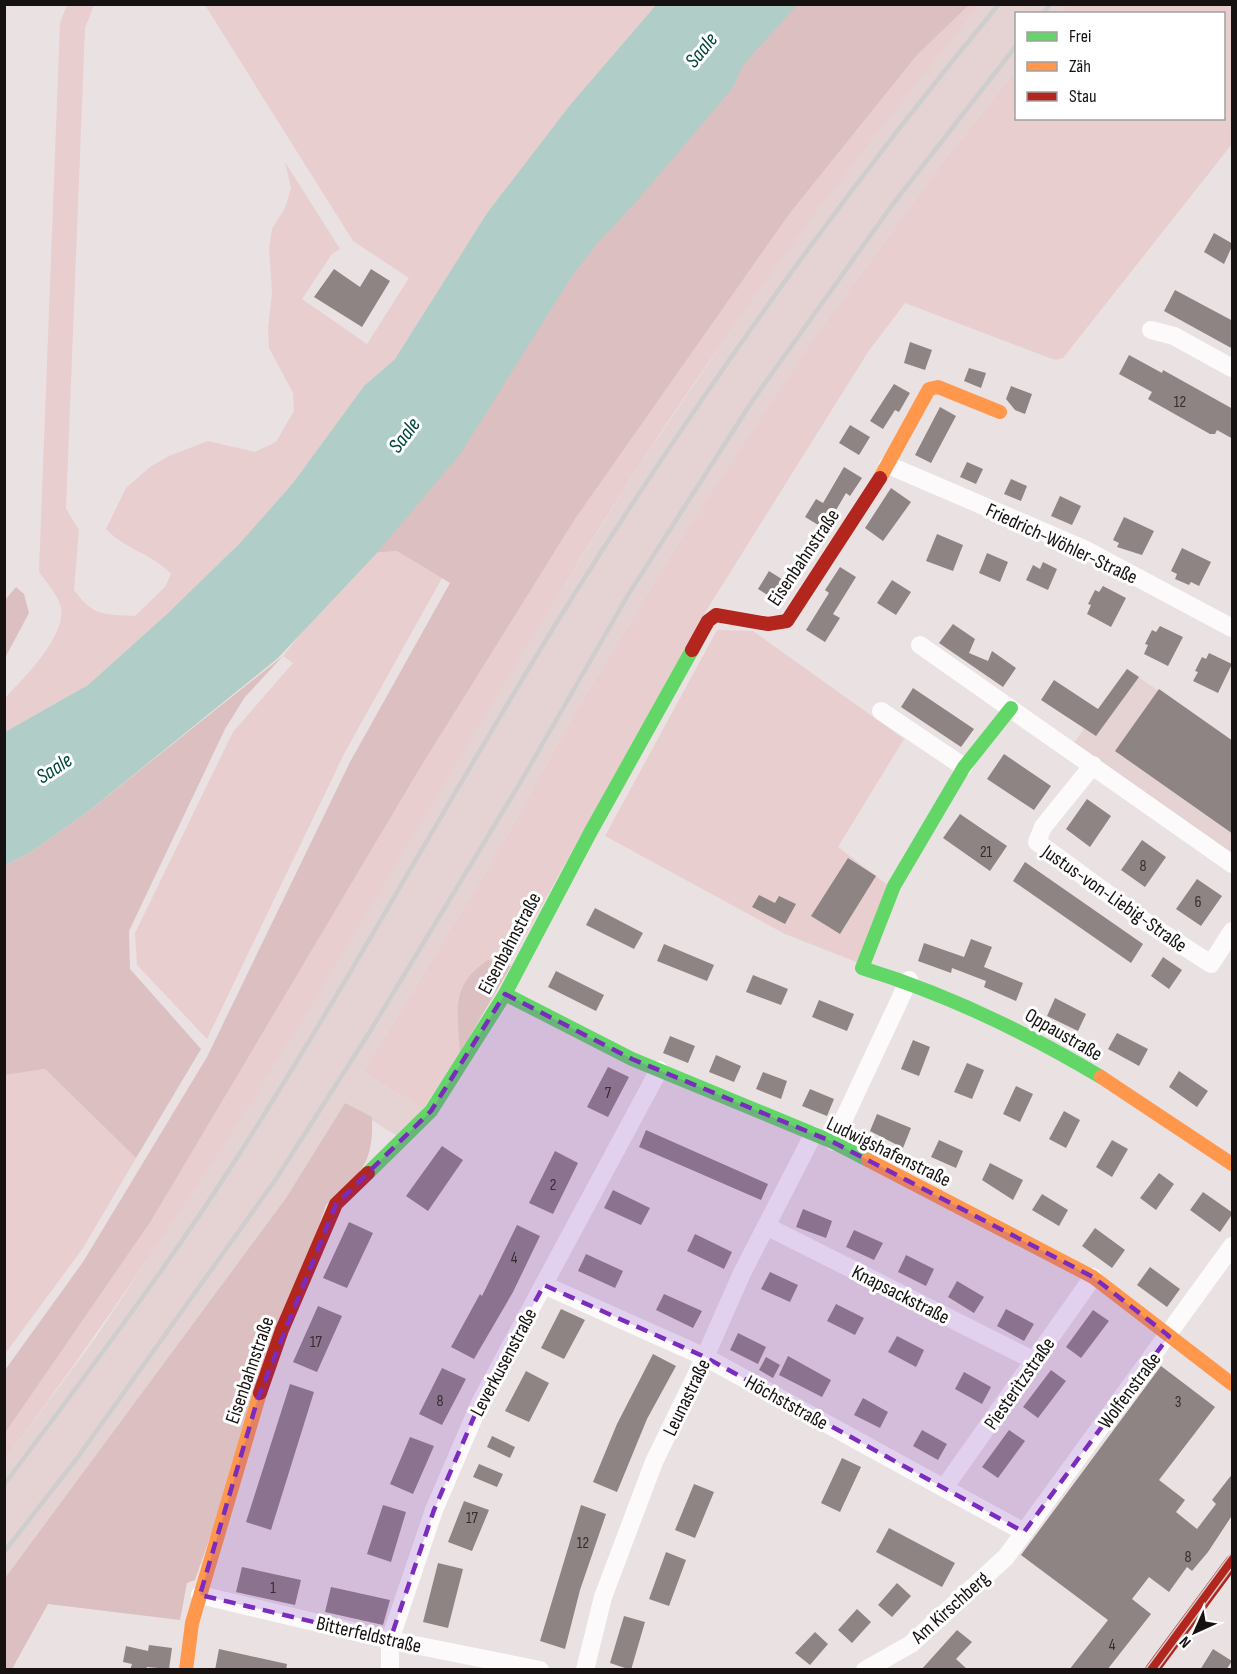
<svg xmlns="http://www.w3.org/2000/svg" width="1237" height="1674" font-family="'Sofia Sans Condensed',sans-serif">
	<rect width="100%" height="100%" fill="#eae1e2"/>
	<path fill="#e5d3d4" d="M980 5H1069L1062 13 1016 14V70L943 162 813 339 688 527 572 718 496 855 363 1072 423 1109 397 1136 345 1103 286 1198 5 1578V1460L96 1337 222 1147 397 862 515 663 637 469 759 288 893 110Z
		M1127 669 1232 742V854L1073 744Z"/>
	<path fill="#e8cecf" d="M67 5H94L85 28 66 509 79 530 74 590C94 617 103 614 135 616L165 587 171 574C153 554 124 549 106 529L126 488 150 467 169 456 208 441 255 452 276 442 294 411 293 393 269 348 268 329 272 292 269 249 272 229 285 208 291 188 285 162 340 249 332 254 302 299 367 344 409 278 353 241 205 5H656L570 105 487 213 395 359 364 386 293 483 240 543 167 614 88 685 5 732V698C23 679 66 637 61 608 59 596 46 582 39 572L60 23Z
		M969 5H980C857 154 740 309 635 472 492 694 365 927 221 1149 152 1255 80 1358 5 1460V1433L151 1221 420 768 575 519 790 213 917 55Z
		M1069 5H1232V144L1063 358 1055 360 905 303 868 352 701 619 460 1053 423 1109 363 1072 496 855 572 718 688 527 813 339 943 162 1016 70V118H1224V14L1062 13Z
		M397 551 442 578 344 754 207 1039 137 965 135 933 233 732 293 663 283 656 321 608 371 553Z
		M717 630 753 631 904 739 838 847 889 886 859 963 785 934 605 836Z
		M45 1069 136 1158 83 1248 5 1354V1075Z"/>
	<path fill="#dcbfc1" d="M790 5H969L917 55 790 213 575 519 420 768 151 1221 5 1433V1370L83 1262 207 1057 350 762 450 583 397 551 371 553 573 269Z
		M16 587 24 594 29 613 5 658V600Z
		M283 656 245 697 225 729 129 931 130 969 201 1049 136 1158 45 1069 5 1075V865L31 852 90 810Z
		M488 960 511 966 460 1053C458 1012 449 986 488 960Z
		M345 1103 372 1117C374 1166 359 1174 326 1205L195 1580 187 1583 180 1620 48 1604 12 1669 5 1670V1578L286 1198Z"/>
	<path fill="#b0cec7" d="M656 5H797L743 65 732 89 635 203 595 246 570 279 461 453 375 555 278 658 90 810 31 852 5 865V732L88 685 167 614 240 543 293 483 364 386 395 359 487 213 570 105Z"/>
	<path fill="#8f8484" d="M1214 233 1233 244 1224 264 1204 252Z
		M334 269 360 287 371 269 390 281 362 327 314 297Z
		M1175 290 1233 321V349L1164 311Z
		M910 342 932 350 925 370 904 363Z
		M1129 355 1162 373 1163 370 1233 409V439L1217 430 1215 434H1210L1148 399 1152 392 1119 374Z
		M969 368 986 373 981 388 964 381Z
		M894 384 910 393 899 412 895 410 883 429 870 421Z
		M1011 386 1032 394 1025 414 1015 410 1006 399Z
		M940 407 956 416 931 463 915 455Z
		M850 425 870 437 859 455 839 443Z
		M967 462 983 469 976 484 960 477Z
		M844 467 862 478 850 496 846 493 825 529 805 517 816 499 823 503Z
		M1011 479 1027 486 1021 501 1004 494Z
		M891 488 911 502 883 541 865 528Z
		M1060 496 1081 506 1072 525 1051 516Z
		M1124 517 1154 531 1142 555 1117 547 1119 543 1113 540Z
		M937 534 963 545 953 571 926 561Z
		M1182 548 1211 562 1199 586 1191 582 1189 585 1175 579 1177 574 1171 571Z
		M987 553 1008 562 1000 582 979 573Z
		M1043 562 1057 569 1048 590 1026 580 1033 565 1040 569Z
		M840 567 856 577 833 614 840 618 825 642 806 630 829 593 825 590Z
		M769 571 788 583 777 601 758 589Z
		M892 580 911 592 896 615 877 603Z
		M1103 586 1126 598 1111 627 1087 614 1091 605 1088 604 1095 590 1099 592Z
		M953 624 975 639 969 653 988 661 992 651 1016 668 1003 687 939 643Z
		M1160 626 1183 637 1168 666 1144 654 1148 645 1145 644 1152 630 1156 632Z
		M1209 653 1232 664 1218 693 1193 681 1198 672 1195 671 1202 657 1206 659Z
		M1127 669 1139 677 1096 736 1041 700 1054 680 1098 709Z
		M913 688 974 729 961 747 901 707Z
		M1159 689 1233 741V834L1115 751Z
		M1004 754 1051 786 1034 810 987 779Z
		M1087 799 1111 816 1090 847 1066 829Z
		M960 814 1007 846 990 871 943 838Z
		M1142 840 1166 857 1145 887 1121 870Z
		M848 858 876 876 840 934 811 916Z
		M1025 862 1143 944 1131 963 1013 881Z
		M1197 879 1222 896 1201 926 1176 909Z
		M759 895 775 903 779 896 796 904 785 924 752 907Z
		M595 908 643 933 634 949 586 925Z
		M971 939 992 947 984 967 1023 983 1016 1001 984 987 986 981 952 968 951 973 918 961 924 943 964 957Z
		M664 944 714 965 707 981 657 961Z
		M1163 957 1182 970 1169 989 1151 976Z
		M556 971 604 995 596 1011 548 987Z
		M753 975 788 989 781 1005 746 992Z
		M1055 998 1086 1014 1078 1031 1047 1016Z
		M819 1000 854 1014 847 1031 812 1017Z
		M1117 1033 1148 1049 1139 1066 1108 1049Z
		M670 1036 695 1046 688 1063 663 1053Z
		M913 1040 930 1047 919 1076 901 1069Z
		M716 1055 741 1066 734 1082 709 1072Z
		M967 1063 984 1070 972 1099 954 1092Z
		M608 1067 629 1077 608 1117 587 1107Z
		M1179 1071 1208 1091 1197 1107 1169 1087Z
		M763 1072 787 1081 781 1099 756 1089Z
		M1016 1086 1033 1094 1020 1122 1003 1114Z
		M810 1089 834 1099 827 1116 802 1106Z
		M1064 1111 1080 1120 1066 1148 1049 1139Z
		M877 1114 911 1128 903 1148 870 1131Z
		M646 1130 768 1184 761 1200 639 1147Z
		M939 1140 963 1151 956 1168 931 1157Z
		M1112 1140 1128 1149 1112 1177 1096 1167Z
		M442 1146 463 1160 428 1211 406 1196Z
		M555 1151 578 1163 553 1214 529 1203Z
		M990 1163 1023 1180 1013 1200 982 1180Z
		M1159 1173 1174 1184 1156 1210 1140 1198Z
		M613 1190 650 1208 641 1225 604 1208Z
		M1203 1192 1233 1213 1220 1232 1190 1210Z
		M1042 1194 1068 1210 1059 1226 1032 1210Z
		M803 1209 832 1221 826 1238 796 1227Z
		M349 1222 373 1233 347 1288 323 1278Z
		M517 1225 540 1236 513 1292 474 1359 451 1347 480 1294 482 1296Z
		M1095 1228 1125 1250 1112 1268 1082 1246Z
		M854 1230 883 1243 874 1260 846 1247Z
		M695 1234 732 1252 724 1269 687 1251Z
		M586 1254 623 1271 615 1288 578 1271Z
		M906 1255 934 1269 926 1286 898 1272Z
		M1150 1267 1180 1289 1167 1307 1137 1285Z
		M770 1272 798 1285 790 1302 761 1289Z
		M957 1281 984 1297 974 1313 948 1297Z
		M664 1294 702 1311 693 1328 656 1310Z
		M836 1304 864 1318 855 1335 827 1321Z
		M318 1306 342 1316 317 1372 293 1362Z
		M561 1309 585 1320 564 1359 541 1348Z
		M1006 1309 1034 1324 1024 1341 997 1326Z
		M1093 1310 1109 1321 1081 1358 1066 1347Z
		M738 1333 766 1347 758 1364 730 1350Z
		M897 1336 924 1350 916 1367 888 1352Z
		M653 1354 676 1366 647 1419 617 1492 593 1482 617 1424Z
		M788 1356 831 1380 822 1397 779 1375Z
		M766 1357 780 1365 773 1378 759 1370Z
		M1161 1366 1215 1407 1159 1480 1185 1500 1176 1512 1197 1529 1216 1504 1212 1500 1233 1473V1514L1208 1552 1192 1571 1187 1567 1169 1592 1149 1577 1132 1599 1151 1614 1107 1670H1069L1108 1620 1021 1555Z
		M442 1368 466 1379 442 1425 419 1414Z
		M1051 1370 1066 1381 1038 1418 1023 1407Z
		M526 1371 549 1383 529 1422 505 1411Z
		M964 1372 991 1387 982 1404 955 1389Z
		M290 1384 314 1392 271 1530 246 1522Z
		M863 1398 888 1412 880 1428 854 1415Z
		M922 1430 947 1444 938 1460 913 1446Z
		M1009 1430 1025 1441 998 1478 982 1467Z
		M492 1436 515 1447 510 1458 487 1447Z
		M410 1437 434 1446 413 1494 390 1484Z
		M842 1458 861 1467 840 1512 821 1503Z
		M479 1464 503 1474 497 1487 473 1477Z
		M694 1484 714 1492 695 1538 675 1530Z
		M464 1501 489 1510 472 1551 448 1542Z
		M383 1505 406 1512 391 1562 367 1554Z
		M581 1505 606 1514 580 1590 565 1649 540 1641Z
		M889 1528 955 1563 942 1587 876 1552Z
		M666 1552 686 1560 669 1606 649 1599Z
		M438 1563 463 1569 448 1628 423 1622Z
		M242 1567 301 1580 295 1605 236 1592Z
		M897 1583 911 1596 892 1617 878 1605Z
		M331 1587 390 1600 383 1625 325 1612Z
		M857 1609 871 1622 852 1643 838 1630Z
		M624 1616 645 1622 631 1670 610 1663Z
		M957 1630 972 1642 956 1659 968 1670H921Z
		M815 1632 828 1644 810 1665 795 1653Z
		M149 1645 172 1648 169 1669 147 1667 146 1670H130L132 1664 123 1662 126 1646 148 1651Z
		M219 1649 287 1664 286 1670H215Z
		M1213 1649 1232 1661 1226 1670H1200Z"/>
	<g fill="none" stroke-linecap="round" stroke-linejoin="round">
		<path stroke="#fcfafb" stroke-width="18" d="M1151 330 1174 336 1232 368
			M888 465 1084 549 1232 628
			M920 645 1232 864
			M881 711 964 767
			M1093 765 1043 827 1037 842 1149 924 1211 964 1232 931
			M833 1142 909 980
			M766 1226 1035 1361
			M544 1285 705 1357 1024 1532
			M944 1488 1093 1277
			M200 1595 390 1640 540 1670
			M390 1670V1640L434 1510 480 1403 659 1070
			M585 1670 603 1597 654 1462 705 1357 742 1273 813 1135
			M865 1670 911 1644 1006 1557 1232 1246"/>
		<path stroke="#63d668" stroke-width="14" d="M1011 708 964 767 894 886 862 968C947 994 1024 1031 1101 1077
			M505 994 632 1059 833 1142 868 1160
			M368 1173 431 1111 505 994 590 833 692 650"/>
		<path stroke="#ff974d" stroke-width="14" d="M880 478 929 389 938 387 1000 412
			M1101 1077 1232 1164
			M868 1160 1093 1277 1232 1384
			M186 1670 192 1623 260 1393"/>
		<path stroke="#b3261e" stroke-width="14" d="M692 650 708 621 716 615 768 624 787 621 880 478
			M260 1393 282 1330 336 1204 368 1173
			M1152 1670 1232 1562"/>
		<path stroke="#cfcdcd" stroke-width="1.5" d="M1145 1670 1232 1552
			M1157 1670 1232 1568"/>
		<path stroke="#cfcdcd" stroke-width="4.5" d="M1043 14 1050 4
			M4 1485C84 1377 166 1270 238 1156 352 977 453 790 565 609 697 398 840 196 999 4
			M4 1552 78 1457 276 1179 369 1033 523 778 628 595 753 400 890 208 1016 46"/>
	</g>
	<path fill="#7b2cbf" fill-opacity="0.2" stroke="#7b2cbf" stroke-width="4.5" stroke-dasharray="12 8" stroke-linejoin="round" d="M505 994 632 1059 833 1142 1093 1277 1169 1336 1024 1532 705 1357 544 1285 480 1403 434 1510 390 1640 200 1595 258 1398 336 1204 431 1111Z"/>
	<g text-anchor="middle" stroke-width="6" stroke-linejoin="round" paint-order="stroke">
		<g font-size="16" fill="#352e2e">
			<text x="1180" y="407">12</text>
			<text x="986" y="857">21</text>
			<text x="1143" y="871">8</text>
			<text x="1198" y="907">6</text>
			<text x="608" y="1098">7</text>
			<text x="553" y="1190">2</text>
			<text x="514" y="1263">4</text>
			<text x="316" y="1347">17</text>
			<text x="440" y="1406">8</text>
			<text x="1178" y="1407">3</text>
			<text x="472" y="1523">17</text>
			<text x="583" y="1548">12</text>
			<text x="1188" y="1562">8</text>
			<text x="273" y="1593">1</text>
			<text x="1112" y="1650">4</text>
		</g>
		<g font-size="20" fill="#171212" stroke="#fff">
			<text transform="translate(1062 543) rotate(25)" y="7">Friedrich-Wöhler-Straße</text>
			<text transform="translate(803 557) rotate(-56)" y="7">Eisenbahnstraße</text>
			<text transform="translate(1115 898) rotate(35)" y="7">Justus-von-Liebig-Straße</text>
			<text transform="translate(509 943) rotate(-62)" y="7">Eisenbahnstraße</text>
			<text transform="translate(1064 1034) rotate(30)" y="7">Oppaustraße</text>
			<text transform="translate(889 1151) rotate(26)" y="7">Ludwigshafenstraße</text>
			<text transform="translate(901 1294) rotate(27)" y="7">Knapsackstraße</text>
			<text transform="translate(503 1362) rotate(-62)" y="7">Leverkusenstraße</text>
			<text transform="translate(249 1370) rotate(-71)" y="7">Eisenbahnstraße</text>
			<text transform="translate(1019 1383) rotate(-55)" y="7">Piesteritzstraße</text>
			<text transform="translate(1129 1390) rotate(-53)" y="7">Wolfenstraße</text>
			<text transform="translate(686 1397) rotate(-64)" y="7">Leunastraße</text>
			<text transform="translate(787 1402) rotate(29)" y="7">Höchststraße</text>
			<text transform="translate(950 1607) rotate(-42)" y="7">Am Kirschberg</text>
			<text transform="translate(369 1634) rotate(13)" y="7">Bitterfeldstraße</text>
		</g>
		<g font-size="21" font-style="italic" fill="#00463c" stroke="#fff">
			<text transform="translate(701 50) rotate(-51)" y="7">Saale</text>
			<text transform="translate(404 435) rotate(-53)" y="7">Saale</text>
			<text transform="translate(54 768) rotate(-33)" y="7">Saale</text>
		</g>
	</g>
	<rect width="1237" height="1674" fill="none" stroke="#171212" stroke-width="12"/>
	<rect x="1015" y="12" width="210" height="108" fill="#ffffff" stroke="#a2a0a0" stroke-width="1.5"/>
	<rect x="1027" y="32" width="30" height="9" fill="#63d668" stroke="#a2a0a0" stroke-width="1.5"/>
	<text x="1069" y="42" font-size="18" fill="#171212">Frei</text>
	<rect x="1027" y="62" width="30" height="9" fill="#ff974d" stroke="#a2a0a0" stroke-width="1.5"/>
	<text x="1069" y="72" font-size="18" fill="#171212">Zäh</text>
	<rect x="1027" y="92" width="30" height="9" fill="#b3261e" stroke="#a2a0a0" stroke-width="1.5"/>
	<text x="1069" y="102" font-size="18" fill="#171212">Stau</text>
	<g transform="translate(1195 1632) rotate(225)" stroke="#ffffff" stroke-width="4.5" paint-order="stroke">
	<path d="M0-4.5L10 22L0 15L-10 22Z" fill="#171212"/>
	<text y="-9" font-size="16" font-weight="bold" text-anchor="middle" fill="#171212">N</text>
	</g>
</svg>
